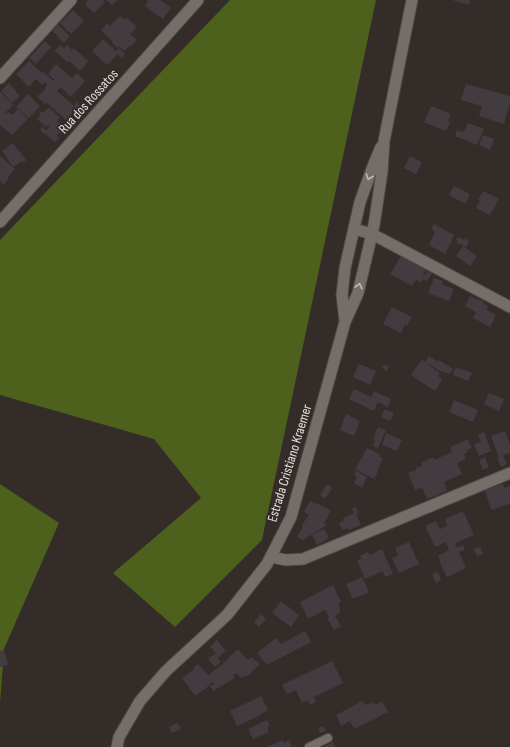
<svg xmlns="http://www.w3.org/2000/svg" width="510" height="747" font-family="'Sofia Sans Condensed',sans-serif">
	<rect width="100%" height="100%" fill="#332c29"/>
	<path fill="#4d601c" d="M230 0H376L262 540 175 627 113 573 201 498 154 439 0 395V240Z
		M0 484 59 523 4 649 0 704Z"/>
	<path fill="#423c41" d="M88 0H103L105 2 94 13 85 5Z
		M106 0H117L112 5Z
		M146 0H160L171 8 163 19 148 9V8L145 6 148 1Z
		M452 0H470L469 5Z
		M73 10 84 21 71 34 60 23Z
		M120 16 125 20 127 18 137 27 130 34 137 40 130 47 129 46 124 51 119 46 118 48 112 43 113 42 101 30 107 23 110 26Z
		M58 25 70 36 64 43 57 37 58 36 52 31Z
		M103 39 116 51 119 48 125 54 122 58 118 54 107 65 92 51Z
		M45 41 51 47 36 64 29 58Z
		M60 45 64 49 67 45 72 50 74 48 88 61 85 64 86 65 80 71 69 61 67 62 55 51Z
		M29 61 42 73 43 72 54 81 55 80 48 74 56 64 72 78 77 73 85 81 71 97 61 87 57 91 74 106 77 102 85 110 81 115 75 110 66 120 47 103 45 104 37 97 46 88 45 87 47 84 45 82 42 85 36 79 29 87 16 74Z
		M9 83 20 96 12 103 1 91Z
		M466 84 510 96V103L504 124 479 116 482 106 461 100Z
		M0 92 13 105 5 113 6 114 8 112 12 115 18 109 28 119 12 135 0 125Z
		M28 94 40 106 29 118 16 107Z
		M431 106 451 114 448 121 450 122 446 131 424 122Z
		M49 107 60 118 57 121 67 130 62 135 59 133 57 135 59 138 55 142 40 130 43 127 46 131 50 126 49 124 46 127 37 119 40 116 39 114 42 111 44 112Z
		M468 123 484 129 477 145 455 136 457 130 464 132Z
		M483 135 494 139 490 150 479 145Z
		M13 143 26 160 23 163 22 161 13 167 2 151Z
		M0 156 15 169 8 177 9 178 4 185 0 181Z
		M410 156 422 162 416 174 404 168Z
		M454 186 470 194 465 204 449 195Z
		M483 191 499 199 490 215 476 208 480 201 478 200Z
		M434 224 454 235 451 241H452L445 254 429 245 435 232 431 229Z
		M458 237 464 240 465 238 469 241 466 247 461 244V245L457 243 458 241 456 240Z
		M463 246 477 256 470 266 456 256Z
		M401 256 426 270 423 274 425 275 429 269 433 272 427 281 423 279 421 283 416 280 412 286 390 274Z
		M434 278 443 281 442 284 454 289 449 301 428 293Z
		M470 296 484 302 483 303 488 306 487 310 496 315 490 327 473 318 476 312 465 306Z
		M392 307 412 317 407 326 405 324 401 333 383 324Z
		M429 356 438 362 439 360 453 369 449 374 438 370 428 363V364L440 373 438 376 442 380 435 391 411 375 422 359 425 362Z
		M359 364 376 371 370 385 353 377Z
		M384 364 389 367 387 371 382 368Z
		M456 367 472 373 468 381 453 375Z
		M354 389 371 397 374 391 391 399 388 407 378 402 374 411 349 399Z
		M489 393 504 399 499 411 484 404Z
		M454 400 478 410 473 422 449 412Z
		M385 409 394 413 390 421 381 417Z
		M346 414 360 421 354 436 340 430Z
		M378 427 386 430 378 448 373 446 375 440 373 439Z
		M505 431 510 444V453L503 455 507 464 501 467 497 458 499 457 491 436Z
		M484 432 491 451 479 456 474 444 481 442 478 434Z
		M386 433 402 440 397 451 382 445Z
		M468 439 472 448 467 450 468 452 464 454 466 459 457 463 462 474 444 482 447 491 427 499 422 488 415 490 408 473 416 470V468L422 466 421 463 433 457 434 460 452 452 450 447Z
		M367 448 380 454 379 456 383 458 378 469H379L374 479 355 469Z
		M485 457 489 467 483 470 479 460Z
		M356 471 367 477 362 488 354 483 357 477 354 475Z
		M327 484 332 488 325 499 320 495Z
		M503 484 504 488 510 486V503H509V504L491 510 485 490Z
		M310 501 316 504 317 503 331 511 324 523 327 525 303 540 297 537 303 527 302 525 309 515 304 512Z
		M355 507 359 513 356 514 361 525 349 530 348 528 342 530 339 523 344 521 343 518 354 513 352 509Z
		M463 511 474 535 455 543 457 548 463 545 465 550 459 552 466 568 447 577 439 561 440 560 438 556 449 550 446 542 435 547 425 526 436 521 440 529 447 526 445 519Z
		M324 529 329 538 317 545 312 535Z
		M409 542 419 564 399 573 392 558 398 555 395 548Z
		M480 547 483 554 477 556 473 549Z
		M382 549 393 574 385 577 383 571 365 579 357 560 361 559 360 556 368 552 370 555Z
		M438 572 441 580 436 583 432 574Z
		M362 577 369 592 353 599 346 584Z
		M333 585 341 602 338 603 340 608 339 614 335 616 341 626 334 630 327 618 329 617 325 610 308 619 300 602Z
		M281 601 299 615 291 627 272 613Z
		M261 614 266 619 259 627 254 622Z
		M305 631 311 642 267 665 257 653 276 638 281 644Z
		M217 640 226 651 218 658 221 662 215 667 208 659 216 653 210 647Z
		M238 649 248 660 251 657 260 664 250 673 251 674 241 678 236 673 233 676 235 678 213 691 210 686 214 684 213 682 209 684 210 685 195 696 182 678 194 669 193 668 198 664 208 675 223 664V663Z
		M4 650 8 665 0 667V651Z
		M332 661 343 683 314 697 316 702 310 705 308 700 302 703 296 690 287 694 282 685Z
		M261 696 268 710 261 714V715L237 726 230 711Z
		M362 701 365 705 370 703V704L373 702 375 705 382 701 388 712 377 717V718L354 729 350 721 341 726 336 715Z
		M267 720 270 726 267 727 269 732 253 739 248 729Z
		M178 723 181 729 172 733 169 727Z
		M323 726 326 731 320 733 318 728Z
		M283 740 284 743 289 740 292 747H267Z
		M333 742 335 747H323Z"/>
	<g fill="none" stroke-linecap="round" stroke-linejoin="round">
		<defs>
			<path id="service" d="M309 747 328 738"/>
			<path id="minor" d="M0 78 71 0
				M0 222 198 0
				M354 229 372 234 510 307
				M271 557 286 560 303 559 510 473"/>
			<path id="secondary" d="M345 321 342 295 345 268 360 202 373 166 381 147
				M117 747 119 737 140 701 166 671 227 615 267 564 291 517 345 322 358 293 374 225 382 172 384 141 412 0"/>
		</defs>
		<use href="#service" stroke="#4f4a47" stroke-width="10"/>
		<use href="#minor" stroke="#4f4a47" stroke-width="13"/>
		<use href="#secondary" stroke="#4f4a47" stroke-width="13"/>
		<use href="#service" stroke="#756d69" stroke-width="8"/>
		<use href="#minor" stroke="#756d69" stroke-width="11"/>
		<use href="#secondary" stroke="#756d69" stroke-width="11"/>
	</g>
	<defs><path id="oneway-chevron" d="M-2-3.5L2.5 0L-2 3.5" fill="none" stroke-width="1.6" stroke-linecap="round" stroke-linejoin="round"/></defs>
	<g stroke="#c2bdba">
		<use href="#oneway-chevron" transform="translate(369 177) rotate(109)"/>
		<use href="#oneway-chevron" transform="translate(359 286) rotate(-76)"/>
	</g>
	<g text-anchor="middle" stroke-width="4" stroke-linejoin="round" paint-order="stroke">
		<g font-size="14" fill="#e3dfdd" stroke="#332c29">
			<text transform="translate(88 101) rotate(-48)" y="5">Rua dos Rossatos</text>
			<text transform="translate(289 463) rotate(-73)" y="5">Estrada Cristiano Kraemer</text>
		</g>
	</g>
</svg>
